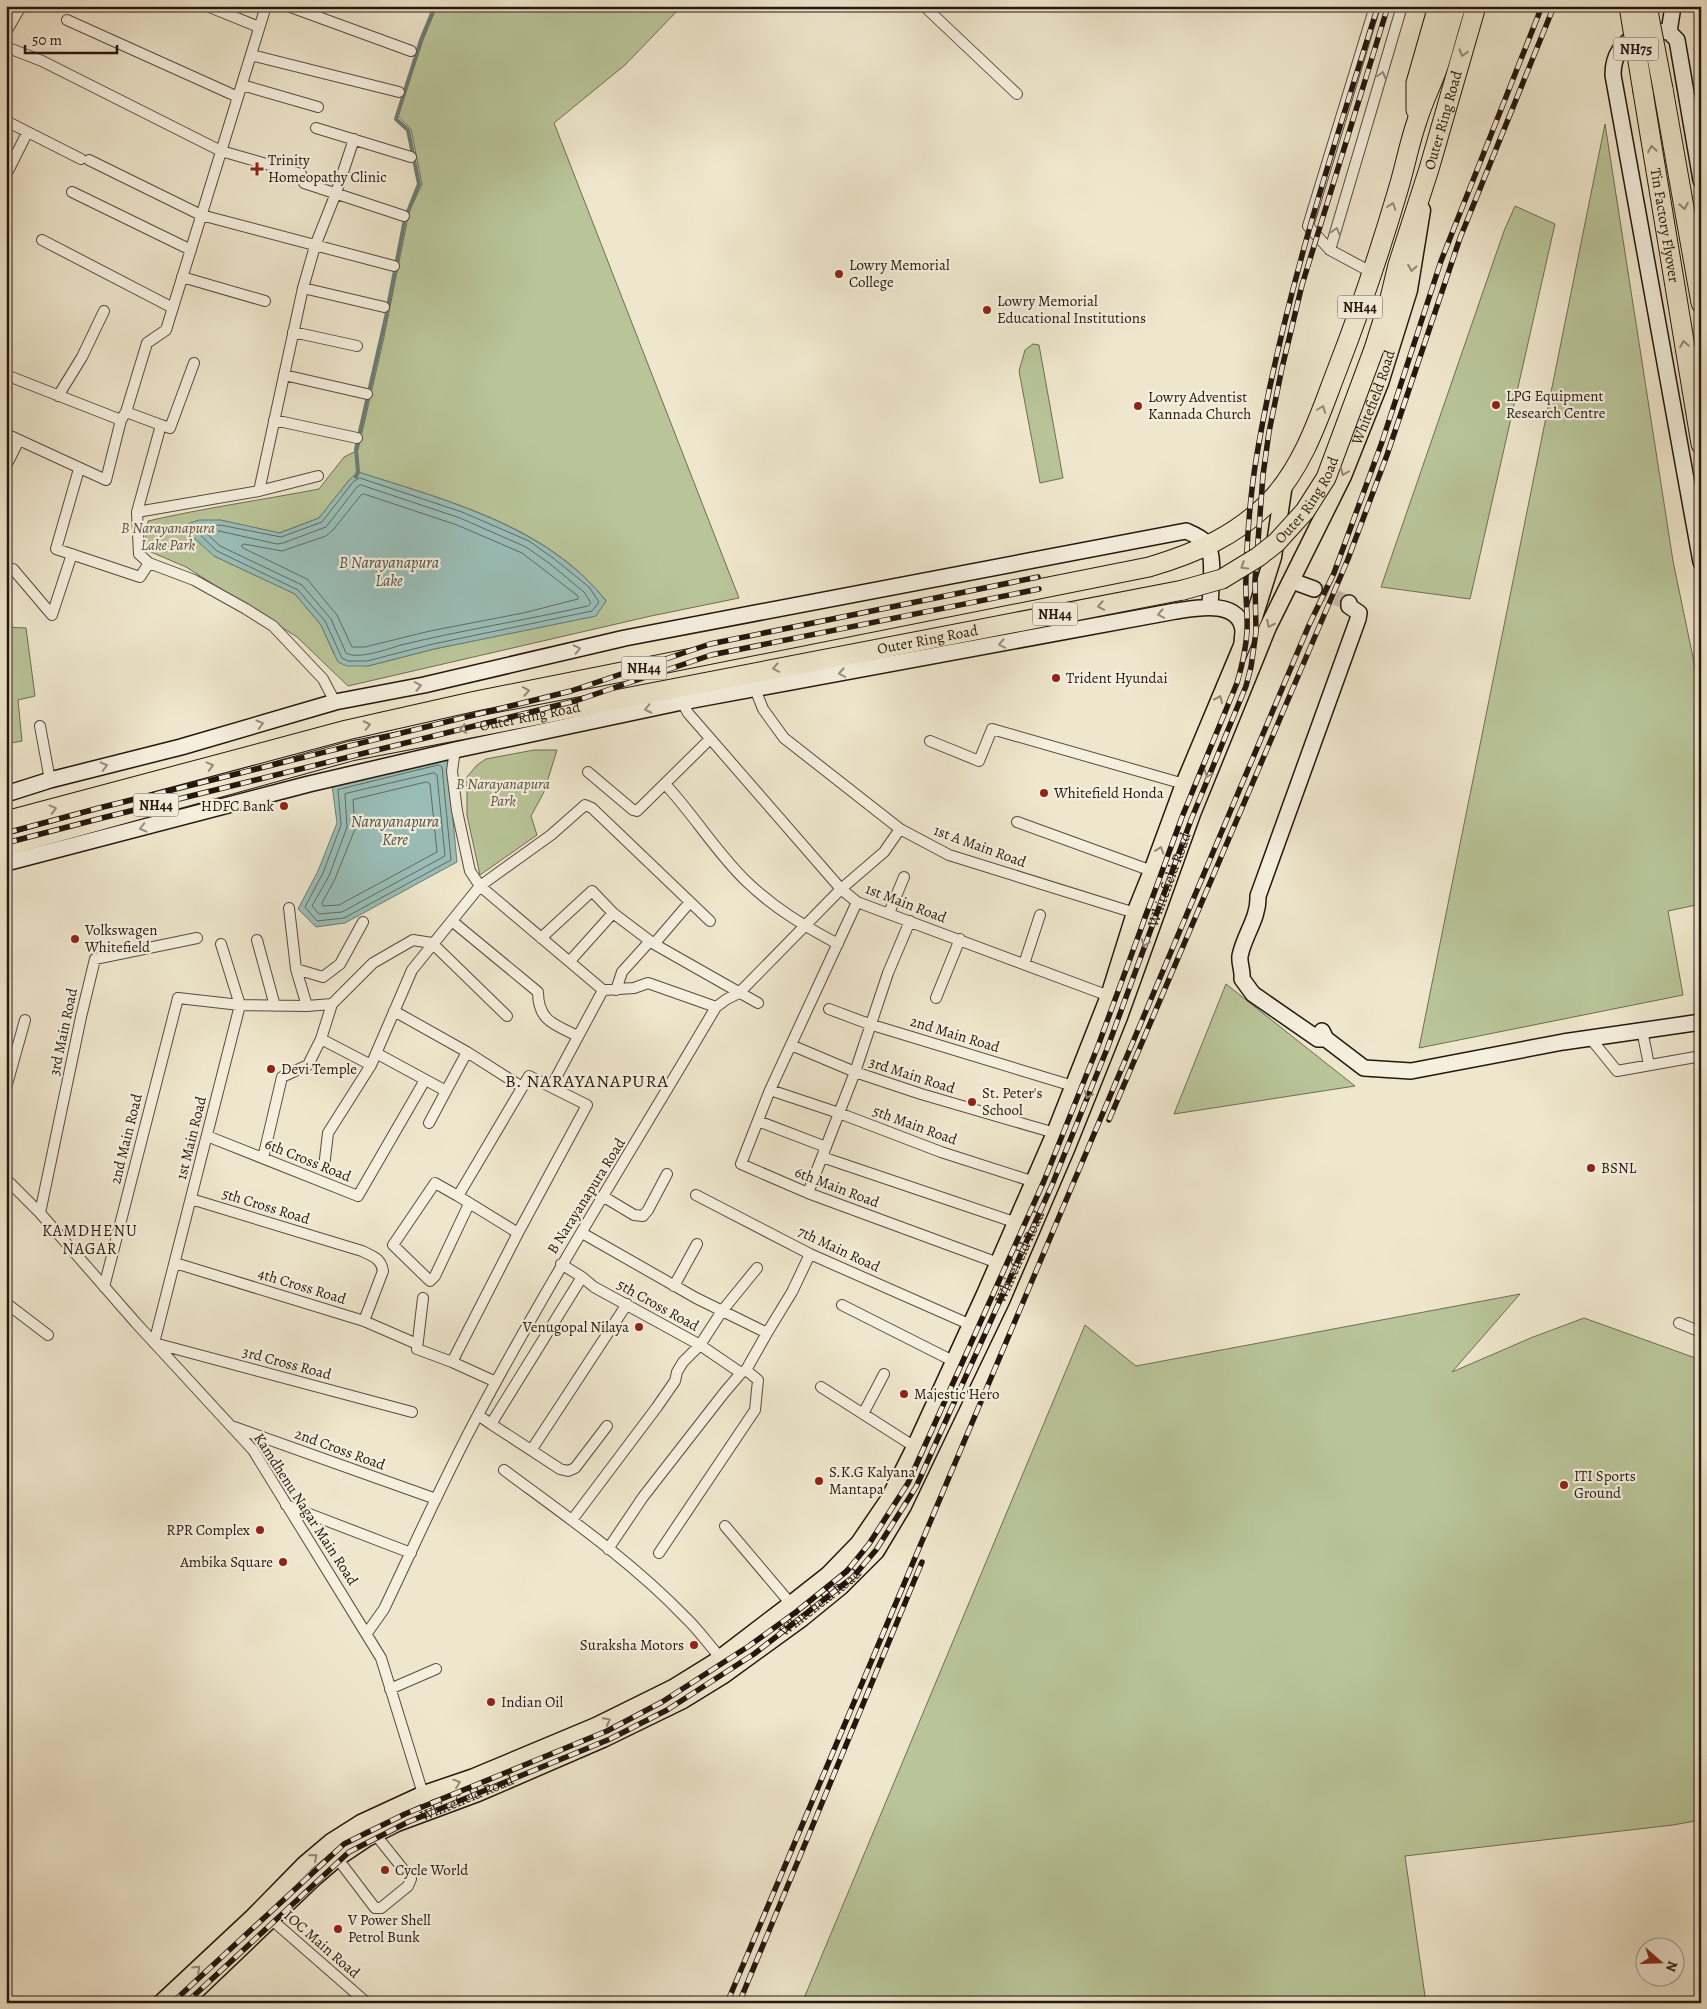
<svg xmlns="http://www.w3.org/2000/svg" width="1707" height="2009" font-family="Alegreya,serif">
	<rect width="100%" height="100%" fill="#efe7cd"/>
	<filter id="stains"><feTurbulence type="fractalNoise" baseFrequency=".004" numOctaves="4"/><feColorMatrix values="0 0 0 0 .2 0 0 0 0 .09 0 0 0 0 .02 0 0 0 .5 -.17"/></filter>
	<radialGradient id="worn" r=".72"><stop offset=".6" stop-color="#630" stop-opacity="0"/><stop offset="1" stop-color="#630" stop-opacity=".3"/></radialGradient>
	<path fill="#b9c599" stroke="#6e6e54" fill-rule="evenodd" d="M437 6H682L625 65 554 123 739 598 651 616 348 686 297 637 186 567 144 549 148 521C204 508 262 500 319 489L344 457 358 450 384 337 409 212 422 184 411 129 398 116 423 40ZM358 472C445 500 547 525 606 601L595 616 434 649 368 666 334 654 321 625 295 594 214 556 220 520 279 533 319 518 350 479Z
		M1605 124 1673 561 1701 696V904L1668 911 1683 995 1419 1048Z
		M1515 206 1555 224 1470 599 1381 587 1504 231Z
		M1033 344 1039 345 1063 478 1040 483 1019 371 1025 350Z
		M6 627 26 628 35 696 18 700 22 741 6 744Z
		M534 750H557L544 792 531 816 537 835 480 875 467 815V777L477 765 486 759Z
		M1226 984 1355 1086 1174 1114Z
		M1520 1294 1452 1372 1533 1337 1584 1318 1701 1360V1820L1673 1825 1405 1856 1426 2003H802L1085 1325 1136 1366Z"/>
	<path fill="#9abfb9" stroke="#6b7c75" d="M358 472C445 500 547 526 606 601L596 616 434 649 368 666H347L338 662 321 625 295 594 214 556 195 539 184 525 199 520H220L280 533 319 518 350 479Z
		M447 758 457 862 345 923 316 927 298 909 318 871 337 823 332 785Z"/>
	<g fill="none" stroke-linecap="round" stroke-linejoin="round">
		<path stroke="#5f6b64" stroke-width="1" d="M360 478 462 512 529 541 553 558 589 587 599 602 592 611 433 644 367 661H348L342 658 325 621 298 590 217 551 194 529 195 527 220 525 281 537 322 522 353 482Z
			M361 485 460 518 526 547 549 563 584 592 591 603 588 606C526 620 463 630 401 645 388 649 358 660 346 653L331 619 302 585 220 546 207 534 209 531H219L277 544 283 543 326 527 357 487Z
			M364 494 457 525 522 553 578 596V599L523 613 430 631 365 647H352L337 615 307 579 243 548 241 546 244 544 282 551 326 536 333 530 361 495Z
			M439 765 442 767 451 860 344 918 317 921 305 907 323 873 341 825 338 790Z
			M434 773 437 775 445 856 342 912 319 914 312 906 329 876 347 827 345 794Z
			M427 782 430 784 437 852 339 905 323 906 322 903 335 879 355 829 353 800Z"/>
		<path stroke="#6b7c75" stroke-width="4" d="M356 477 358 472 356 449 386 317 405 219 419 184 408 130 396 119 421 40 435 6"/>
		<path stroke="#c6bda7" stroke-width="15" stroke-dasharray="15 8" stroke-linecap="butt" d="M1314 589 1349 603"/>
		<defs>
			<path id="street" d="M207 6 259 27
				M288 6 411 51
				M924 6 1017 94
				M67 20 238 97
				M6 32 21 6
				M6 47 42 61 221 151 301 174
				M251 55 399 92
				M242 85 318 107
				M6 121 81 159
				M316 128 411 157
				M89 160 201 215 394 266
				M6 175 27 133
				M304 183 404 216
				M72 192 191 250
				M42 240 173 308
				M1330 250 1308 226 1375 6
				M1371 272 1330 250 1402 6
				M182 277 265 301
				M303 288 384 307
				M293 332 357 346
				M6 375 121 420
				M284 375 367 394
				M58 396 82 357 104 311
				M126 412 161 425 137 512 139 554 149 563 194 580 246 609 273 626 323 679 335 702
				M274 420 357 438
				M161 425 170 428 194 363
				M6 434 106 480 121 420 126 412 147 343 166 330 266 6
				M6 466 19 440
				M79 469 56 549 140 577 149 563
				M259 491 318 476
				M137 512 259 491 303 288 315 246 336 193 354 139
				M13 569 52 615 72 554
				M755 689 763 709 784 738 900 829 949 855 1135 913
				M682 702 688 713 841 889 857 902 1109 996
				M40 726 50 780
				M930 741 979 761 992 729 1184 784
				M455 750 452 771 457 811 470 871 480 886 603 990 634 988 648 983 716 1007
				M588 772 633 810 637 811 710 739
				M665 784C694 815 716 852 746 881 774 908 804 926 838 944
				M1017 822 1152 871
				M857 902 770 1090 741 1164 808 1193 998 1263
				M289 908 296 969 307 1006
				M889 913 904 877
				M452 921 538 992C538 1021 555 1025 578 1036
				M541 938 592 891 613 913 654 944 758 1003
				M257 940 275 1006
				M654 944 690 902
				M570 961 613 913
				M1024 964 1040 915
				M296 969 323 977 340 964 363 922
				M616 990 622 972 650 941
				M936 998 960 939
				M829 1009 869 1024 1073 1086
				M1642 1030 1649 1065
				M321 1039 371 1065
				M1591 1039 1617 1071 1701 1056
				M791 1045 855 1072 921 1094 1055 1133
				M467 1052 522 1087
				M376 1053 446 1091 467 1052 394 1011
				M6 1088 25 1020
				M770 1090 839 1113 941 1152 1050 1187
				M758 1121 826 1147
				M429 1123 446 1091
				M207 1136 358 1196 425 1080
				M822 1157 1017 1223
				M263 1158 282 1077 308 1065 321 1039 332 1004
				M324 1167 328 1133 371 1065 412 970 480 886 551 835 585 805 592 808 710 921
				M6 1179 40 1213 136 1323 253 1450 381 1658 428 1810
				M808 1193 855 1072 888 973 910 921
				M696 1195 810 1254 971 1325
				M458 1196 435 1183 393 1245 430 1281 435 1276 469 1204
				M604 1197 634 1215 643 1216 648 1210 667 1174
				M191 1199 362 1251C372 1256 381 1258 383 1271L364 1321
				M40 1213 81 1017 95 959 197 938
				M518 1233 458 1196 529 1076 551 1087
				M582 1233 696 1298 767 1333 792 1292 810 1254
				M175 1263 364 1321 417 1344
				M561 1264 582 1277 594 1287 700 1345 741 1373
				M674 1286 697 1244
				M104 1287 178 998 240 1005 221 944
				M423 1298 417 1349 452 1362 496 1382
				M6 1303 48 1335
				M842 1305 955 1362
				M1679 1323 1701 1332
				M452 1362 518 1233 587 1105 551 1087 603 990
				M821 1387 918 1449
				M412 1412 154 1343 240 1005 307 1006 332 1004 373 963 413 940 432 943 507 1016
				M863 1414 884 1374
				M478 1415 491 1424 582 1277
				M491 1424 560 1469 568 1471 575 1468 607 1426
				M234 1427 436 1499
				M532 1449 627 1304
				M504 1470C566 1516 631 1561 685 1617 698 1629 708 1644 720 1657
				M286 1505 411 1553
				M572 1520 657 1407 675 1381 677 1372 683 1362 700 1345 722 1311 757 1268
				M725 1526 791 1604
				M608 1549 643 1497 724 1393 741 1373 746 1370 767 1333
				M659 1553 755 1410 758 1380 746 1370
				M367 1633 384 1609C415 1544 444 1478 478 1415 552 1276 636 1143 716 1007L727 999 739 993 841 889 884 852 900 829
				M390 1689 436 1669
				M337 1858 375 1908H381L408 1886 411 1879 375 1834
				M267 1919 272 1920 367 2003"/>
			<path id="secondary" d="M1669 32 1673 6
				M1701 180 1677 40 1669 32 1642 30C1624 44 1613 51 1613 75L1701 562
				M1292 581 1314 589
				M6 794 50 780 181 747 335 702 424 685 625 638 1186 531C1193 534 1201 537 1206 543 1216 554 1210 593 1210 607
				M6 863 309 784 455 750 682 702 1176 611C1196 608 1239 599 1243 630 1243 635 1242 640 1242 645
				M1322 1031 1326 1039 1364 1068 1411 1071 1563 1042 1701 1022
				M1326 1039H1318L1253 994 1242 979C1243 970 1239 964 1240 956 1244 935 1259 918 1258 896L1358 619 1359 613 1349 606V603"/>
			<g id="primary">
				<path d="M161 2003 253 1917 305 1864 331 1842 361 1823 424 1794 474 1777 596 1726 673 1688 715 1662 791 1604 828 1575 859 1543 889 1499 915 1447 985 1294 1055 1133 1109 996 1135 913 1152 871 1184 784 1254 617 1273 557 1284 484"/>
				<path id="s1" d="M183 2003 315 1877 337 1858 367 1838 397 1823 478 1793 603 1739 683 1700 722 1676 802 1618 840 1587 876 1551 903 1506 1001 1301 1067 1147 1119 1017 1192 814 1268 627 1343 476 1380 383 1409 290 1422 210"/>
			</g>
			<g id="highway">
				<path d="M1663 89 1701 303"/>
				<path id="s2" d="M1643 92 1701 444"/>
				<path d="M1416 110V83L1438 6"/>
				<path id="s3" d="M1374 349 1390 298 1398 265 1429 169 1476 6"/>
				<path d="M6 821 347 730 476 701 1149 567C1196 553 1236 536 1270 501 1304 466 1320 414 1337 370 1360 311 1380 251 1398 190 1405 167 1409 144 1417 121 1422 104 1430 88 1436 72 1444 50 1448 28 1456 6"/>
				<path id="s4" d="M6 846 351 751 1183 590"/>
			</g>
		</defs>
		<use href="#street" stroke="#574b3e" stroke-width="12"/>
		<use href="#secondary" stroke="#24170f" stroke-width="18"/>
		<use href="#primary" stroke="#24170f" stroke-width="19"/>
		<use href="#highway" stroke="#24170f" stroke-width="21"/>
		<use href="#street" stroke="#f5efde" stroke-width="10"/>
		<use href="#secondary" stroke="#f5efde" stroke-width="15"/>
		<use href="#primary" stroke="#efe7cd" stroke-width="16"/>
		<use href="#highway" stroke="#efe7cd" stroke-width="19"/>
		<defs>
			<g id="rail">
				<path d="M6 833 99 808 571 691 710 644 1038 577"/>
				<path d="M6 843 102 818 575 701 711 655 1039 589"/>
				<path d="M1109 1120 1348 559 1387 455 1460 238 1554 6"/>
				<path d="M172 2003 344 1844 405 1814 607 1731 662 1702 749 1646 796 1612 847 1571 869 1544 908 1483 1044 1181 1098 1046 1182 817 1237 683C1242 666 1246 649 1247 631 1248 614 1245 596 1246 578 1247 537 1250 495 1257 454 1283 301 1331 154 1378 6"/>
				<path id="s5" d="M186 2003 349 1852 408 1822 610 1739 667 1710 754 1654 853 1577 876 1550 916 1487 1052 1185 1107 1049 1191 820 1246 686 1251 667 1256 632 1255 581 1263 475 1269 432 1282 368 1302 285 1388 6"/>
				<path d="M727 2003 1309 625 1334 573 1382 442 1441 261 1542 6"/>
				<path d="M739 2003 922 1562"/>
			</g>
		</defs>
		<use href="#rail" stroke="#24170f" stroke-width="5.5"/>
		<use href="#rail" stroke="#f5efde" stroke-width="4" stroke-dasharray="11" stroke-linecap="butt"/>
		<defs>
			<g id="highway-bridge">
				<path d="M1629 6 1643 92"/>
				<path d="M1647 6 1663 89"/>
				<path id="s6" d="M1183 590 1222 579 1258 557 1277 542 1305 511 1326 478 1374 349"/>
			</g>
		</defs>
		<use href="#highway-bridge" stroke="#24170f" stroke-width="21" stroke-linecap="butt"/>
		<use href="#highway-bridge" stroke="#efe7cd" stroke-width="19"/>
	</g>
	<defs><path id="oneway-chevron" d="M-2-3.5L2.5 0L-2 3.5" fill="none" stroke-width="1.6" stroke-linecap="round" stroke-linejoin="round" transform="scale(1.25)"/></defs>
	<g stroke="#948978">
		<use href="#oneway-chevron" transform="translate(1463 53) rotate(106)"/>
		<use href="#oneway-chevron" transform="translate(1652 149) rotate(-99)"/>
		<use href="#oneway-chevron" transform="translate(1392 206) rotate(-72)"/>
		<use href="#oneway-chevron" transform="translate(1684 206) rotate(80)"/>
		<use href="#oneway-chevron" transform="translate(1412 268) rotate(100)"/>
		<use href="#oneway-chevron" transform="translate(1684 344) rotate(-99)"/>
		<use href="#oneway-chevron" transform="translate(1322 409) rotate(-69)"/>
		<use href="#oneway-chevron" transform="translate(1344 472) rotate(113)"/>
		<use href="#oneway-chevron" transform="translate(1244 566) rotate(148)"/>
		<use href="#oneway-chevron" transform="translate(1101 606) rotate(169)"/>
		<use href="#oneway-chevron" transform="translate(1270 624) rotate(116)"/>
		<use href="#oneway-chevron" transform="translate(776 668) rotate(169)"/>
		<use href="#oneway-chevron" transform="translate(526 691) rotate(-11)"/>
		<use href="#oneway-chevron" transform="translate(1219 699) rotate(-66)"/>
		<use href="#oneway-chevron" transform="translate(367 725) rotate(-12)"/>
		<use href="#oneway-chevron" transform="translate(463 729) rotate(169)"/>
		<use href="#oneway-chevron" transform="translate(210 766) rotate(-15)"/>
		<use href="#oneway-chevron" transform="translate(1208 774) rotate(112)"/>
		<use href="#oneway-chevron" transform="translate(53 809) rotate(-15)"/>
		<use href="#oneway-chevron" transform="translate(1160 850) rotate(-71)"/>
		<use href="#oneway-chevron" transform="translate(1145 943) rotate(110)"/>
		<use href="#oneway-chevron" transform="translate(1088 1095) rotate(112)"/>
		<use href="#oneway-chevron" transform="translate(607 1721) rotate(-27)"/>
		<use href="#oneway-chevron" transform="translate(457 1783) rotate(-19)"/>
		<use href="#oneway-chevron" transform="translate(314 1857) rotate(-41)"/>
		<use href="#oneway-chevron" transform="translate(197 1969) rotate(-43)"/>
	</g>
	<g stroke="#978e81">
		<use href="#oneway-chevron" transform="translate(1382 75) rotate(-74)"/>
		<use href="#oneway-chevron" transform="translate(1336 231) rotate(-73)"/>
		<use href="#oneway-chevron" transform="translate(1161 614) rotate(169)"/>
		<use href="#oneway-chevron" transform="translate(1002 644) rotate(169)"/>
		<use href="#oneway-chevron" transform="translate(577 649) rotate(-13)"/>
		<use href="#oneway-chevron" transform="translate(842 673) rotate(170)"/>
		<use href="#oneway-chevron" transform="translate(418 686) rotate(-11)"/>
		<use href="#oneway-chevron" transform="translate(648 709) rotate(168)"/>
		<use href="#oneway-chevron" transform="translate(260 724) rotate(-16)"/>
		<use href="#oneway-chevron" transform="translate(104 766) rotate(-14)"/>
		<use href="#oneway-chevron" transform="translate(143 828) rotate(166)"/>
	</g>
	<g fill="#8f2418" stroke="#f5efde" stroke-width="2">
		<path d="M254.5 161.5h5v5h5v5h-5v5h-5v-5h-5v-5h5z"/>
		<circle cx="839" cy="274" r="5"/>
		<circle cx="987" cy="310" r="5"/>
		<circle cx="1496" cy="405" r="5"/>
		<circle cx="1138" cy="406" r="5"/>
		<circle cx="1056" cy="678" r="5"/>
		<circle cx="1044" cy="793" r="5"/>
		<circle cx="284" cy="806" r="5"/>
		<circle cx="75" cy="939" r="5"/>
		<circle cx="271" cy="1069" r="5"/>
		<circle cx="972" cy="1102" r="5"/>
		<circle cx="1591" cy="1168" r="5"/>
		<circle cx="639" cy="1327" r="5"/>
		<circle cx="904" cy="1394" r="5"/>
		<circle cx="819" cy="1481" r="5"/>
		<circle cx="1564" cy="1485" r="5"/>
		<circle cx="260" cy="1530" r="5"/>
		<circle cx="283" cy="1562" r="5"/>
		<circle cx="694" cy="1645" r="5"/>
		<circle cx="491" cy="1702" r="5"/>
		<circle cx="385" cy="1870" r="5"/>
		<circle cx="338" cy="1929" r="5"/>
	</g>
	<g text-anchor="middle" stroke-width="4.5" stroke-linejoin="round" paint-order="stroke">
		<g fill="#f5efde" stroke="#63584d" stroke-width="1">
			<rect x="1613.5" y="37.5" width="45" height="23" rx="4"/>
			<rect x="1337.5" y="295.5" width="45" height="23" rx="4"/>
			<rect x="1032.5" y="602.5" width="45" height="23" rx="4"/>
			<rect x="621.5" y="656.5" width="45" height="23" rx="4"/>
			<rect x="133.5" y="793.5" width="45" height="23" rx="4"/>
		</g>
		<g font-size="14" font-weight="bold" fill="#24170f">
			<text x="1636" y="54">NH75</text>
			<text x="1360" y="312">NH44</text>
			<text x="1055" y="619">NH44</text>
			<text x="644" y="673">NH44</text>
			<text x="156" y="810">NH44</text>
		</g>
		<g font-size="15" fill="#24170f" stroke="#f5efde">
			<text dy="5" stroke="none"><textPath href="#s3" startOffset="239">Outer Ring Road</textPath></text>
			<text dy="5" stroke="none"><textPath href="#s2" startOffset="135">Tin Factory Flyover</textPath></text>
			<text dy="5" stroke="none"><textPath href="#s1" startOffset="2095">Whitefield Road</textPath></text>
			<text dy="5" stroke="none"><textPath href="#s6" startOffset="159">Outer Ring Road</textPath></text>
			<text dy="5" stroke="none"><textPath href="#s4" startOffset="945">Outer Ring Road</textPath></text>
			<text dy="5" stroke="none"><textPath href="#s4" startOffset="540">Outer Ring Road</textPath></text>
			<text transform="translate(980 846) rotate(20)" y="5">1st A Main Road</text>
			<text dy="5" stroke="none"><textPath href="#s5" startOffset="1568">Whitefield Road</textPath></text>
			<text transform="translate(906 903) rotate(21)" y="5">1st Main Road</text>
			<text transform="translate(63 1032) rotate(-78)" y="5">3rd Main Road</text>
			<text transform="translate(955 1034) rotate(17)" y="5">2nd Main Road</text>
			<text transform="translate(912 1075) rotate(18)" y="5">3rd Main Road</text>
			<text transform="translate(915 1125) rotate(20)" y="5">5th Main Road</text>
			<text transform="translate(191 1138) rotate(-76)" y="5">1st Main Road</text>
			<text transform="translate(126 1139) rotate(-76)" y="5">2nd Main Road</text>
			<text transform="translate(308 1160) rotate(22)" y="5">6th Cross Road</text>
			<text transform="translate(837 1187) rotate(21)" y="5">6th Main Road</text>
			<text transform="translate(586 1196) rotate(-58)" y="5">B Narayanapura Road</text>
			<text transform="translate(266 1206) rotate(17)" y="5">5th Cross Road</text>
			<text transform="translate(839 1249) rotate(25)" y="5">7th Main Road</text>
			<text dy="5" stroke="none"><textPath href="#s5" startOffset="1162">Whitefield Road</textPath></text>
			<text transform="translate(302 1286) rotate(17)" y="5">4th Cross Road</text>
			<text transform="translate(658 1305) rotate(29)" y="5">5th Cross Road</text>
			<text transform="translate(287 1363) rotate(15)" y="5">3rd Cross Road</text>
			<text transform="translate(340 1449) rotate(20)" y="5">2nd Cross Road</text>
			<text transform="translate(306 1509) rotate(57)" y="5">Kamdhenu Nagar Main Road</text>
			<text dy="5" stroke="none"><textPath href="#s5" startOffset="758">Whitefield Road</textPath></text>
			<text dy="5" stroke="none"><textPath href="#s5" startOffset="352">Whitefield Road</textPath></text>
			<text transform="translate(322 1944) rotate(41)" y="5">IOC Main Road</text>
		</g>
		<g font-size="15" fill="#24170f" stroke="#f5efde" text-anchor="start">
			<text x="268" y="165">Trinity<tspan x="268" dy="17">Homeopathy Clinic</tspan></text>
			<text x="849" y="270">Lowry Memorial<tspan x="849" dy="17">College</tspan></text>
			<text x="997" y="306">Lowry Memorial<tspan x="997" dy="17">Educational Institutions</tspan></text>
			<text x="1506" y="401">LPG Equipment<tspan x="1506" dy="17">Research Centre</tspan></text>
			<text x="1148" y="402">Lowry Adventist<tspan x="1148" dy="17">Kannada Church</tspan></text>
			<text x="1066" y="683">Trident Hyundai</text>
			<text x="1054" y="798">Whitefield Honda</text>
			<text x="274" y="811" text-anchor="end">HDFC Bank</text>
			<text x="85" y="935">Volkswagen<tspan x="85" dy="17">Whitefield</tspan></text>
			<text x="281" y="1074">Devi Temple</text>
			<text x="982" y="1098">St. Peter's<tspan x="982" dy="17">School</tspan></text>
			<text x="1601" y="1173">BSNL</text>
			<text x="629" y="1332" text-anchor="end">Venugopal Nilaya</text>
			<text x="914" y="1399">Majestic Hero</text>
			<text x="829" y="1477">S.K.G Kalyana<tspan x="829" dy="17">Mantapa</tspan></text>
			<text x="1574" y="1481">ITI Sports<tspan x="1574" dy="17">Ground</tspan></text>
			<text x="250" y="1535" text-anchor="end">RPR Complex</text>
			<text x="273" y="1567" text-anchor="end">Ambika Square</text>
			<text x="684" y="1650" text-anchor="end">Suraksha Motors</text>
			<text x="501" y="1707">Indian Oil</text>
			<text x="395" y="1875">Cycle World</text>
			<text x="348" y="1925">V Power Shell<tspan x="348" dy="17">Petrol Bunk</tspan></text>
		</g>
		<g font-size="15" font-style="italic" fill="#58543f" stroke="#f5efde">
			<text x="168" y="533">B Narayanapura<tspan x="168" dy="17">Lake Park</tspan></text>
			<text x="503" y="789">B Narayanapura<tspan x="503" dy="17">Park</tspan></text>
		</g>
		<g font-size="16" font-style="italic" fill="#4d524a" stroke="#f5efde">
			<text x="389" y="568">B Narayanapura<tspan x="389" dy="18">Lake</tspan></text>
			<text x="395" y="827">Narayanapura<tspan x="395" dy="18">Kere</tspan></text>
		</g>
		<g font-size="16" letter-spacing="1" fill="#24170f" stroke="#f5efde">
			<text x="90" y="1236">KAMDHENU<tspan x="90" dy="18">NAGAR</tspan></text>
		</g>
		<g font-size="18" letter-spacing="1" fill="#24170f" stroke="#f5efde">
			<text x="587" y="1087">B. NARAYANAPURA</text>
		</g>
	</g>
	<rect width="1707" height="2009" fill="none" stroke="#efe7cd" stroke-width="25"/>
	<rect x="8" y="8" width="1692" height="1994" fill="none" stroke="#24170f" stroke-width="2.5"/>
	<rect x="12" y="12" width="1682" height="1984" fill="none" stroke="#24170f"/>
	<g transform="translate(1660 1962) rotate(110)"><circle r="24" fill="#f5efde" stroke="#a1998b"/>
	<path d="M0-4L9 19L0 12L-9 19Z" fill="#8f2418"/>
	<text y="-8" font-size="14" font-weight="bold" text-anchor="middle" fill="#24170f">N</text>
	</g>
	<path d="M25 45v8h92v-8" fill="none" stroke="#24170f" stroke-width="2.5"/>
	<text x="32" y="45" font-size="15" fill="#24170f" stroke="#f5efde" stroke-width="4" paint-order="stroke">50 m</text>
	<rect width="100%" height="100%" filter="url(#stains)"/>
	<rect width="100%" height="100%" fill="url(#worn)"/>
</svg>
